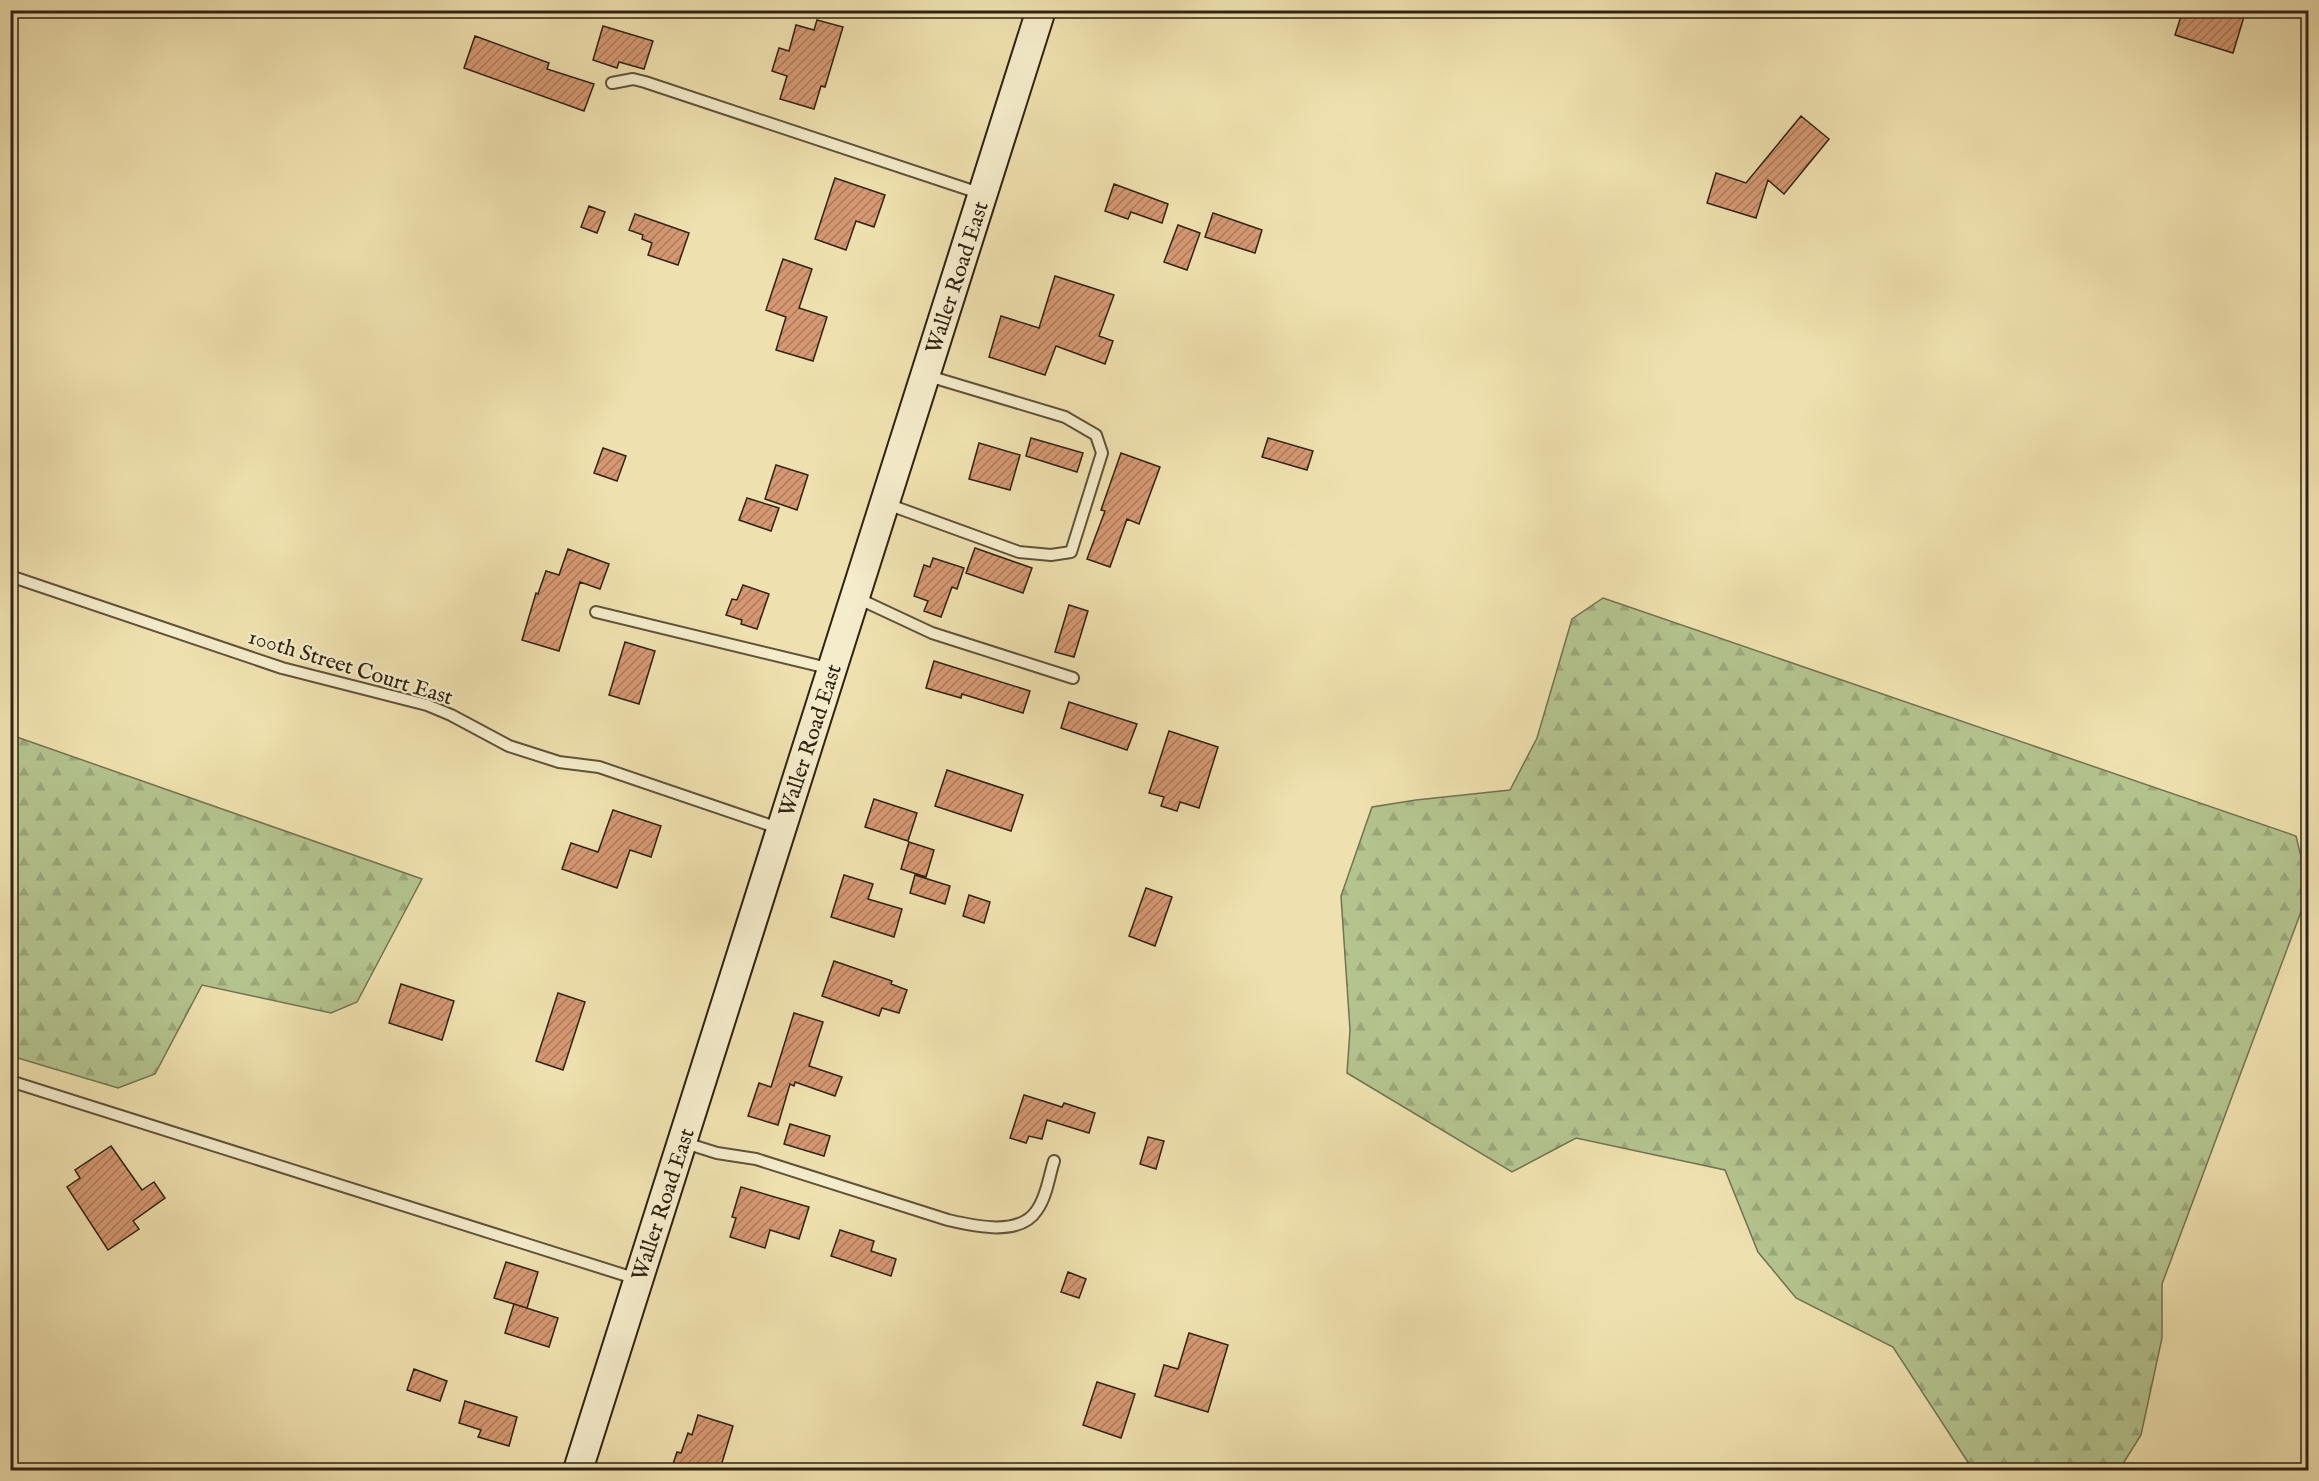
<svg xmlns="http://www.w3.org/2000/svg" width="2319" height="1481" font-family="'IM FELL English',serif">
	<defs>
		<pattern id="forest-firs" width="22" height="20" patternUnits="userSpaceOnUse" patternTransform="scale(1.5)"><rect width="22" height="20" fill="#b4c48f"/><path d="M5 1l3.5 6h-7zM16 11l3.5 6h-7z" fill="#9ba87a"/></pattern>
		<pattern id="building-hatch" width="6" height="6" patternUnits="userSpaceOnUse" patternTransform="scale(1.5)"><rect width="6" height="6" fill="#d59872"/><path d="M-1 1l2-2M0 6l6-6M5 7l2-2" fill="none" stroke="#ad7c5c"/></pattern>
	</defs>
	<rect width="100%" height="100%" fill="#efe1af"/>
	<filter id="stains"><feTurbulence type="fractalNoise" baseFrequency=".00333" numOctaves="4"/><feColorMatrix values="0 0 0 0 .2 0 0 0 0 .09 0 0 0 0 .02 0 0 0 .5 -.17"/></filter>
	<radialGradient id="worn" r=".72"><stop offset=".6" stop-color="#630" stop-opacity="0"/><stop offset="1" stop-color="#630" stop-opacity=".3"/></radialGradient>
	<path fill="url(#forest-firs)" stroke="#727352" stroke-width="1.5" d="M1603 598 2296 836 2308 885V893L2162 1284V1338L2141 1435 2119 1470H1973L1893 1347 1796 1298 1758 1252 1725 1170 1576 1138 1512 1172 1347 1073 1350 1030 1341 896 1372 807 1416 800 1510 790 1537 738 1572 619Z
		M11 735 422 879 357 1002 331 1013 202 985 155 1074 118 1088 11 1056Z"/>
	<path fill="url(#building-hatch)" stroke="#302214" stroke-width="1.5" d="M2183 10H2246L2233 53 2175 35Z
		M817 20 843 27 825 87 821 86 814 109 780 99 787 76 772 71 779 48 789 51 796 25 814 30Z
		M603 26 653 41 644 69 619 62 617 68 593 60Z
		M475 36 549 63 547 69 594 84 584 111 464 68Z
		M1801 116 1829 139 1784 194 1768 180 1756 218 1707 203 1716 173 1746 183Z
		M835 178 885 195 874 227 856 221 846 250 815 239Z
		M1114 184 1168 204 1162 223 1131 212 1128 219 1105 211Z
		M589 206 605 212 597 233 581 227Z
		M1213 213 1262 230 1255 253 1205 237Z
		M635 214 689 233 678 265 648 255 652 243 642 239 643 235 629 230Z
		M1178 225 1200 233 1187 270 1164 262Z
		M783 259 812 269 799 308 827 317 813 361 776 350 786 317 766 310Z
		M1055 276 1114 295 1099 336 1113 341 1105 364 1056 346 1045 375 989 357 1001 316 1039 328Z
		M1031 438 1083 453 1077 472 1026 456Z
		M1268 438 1313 451 1307 470 1262 457Z
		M979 443 1020 455 1010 490 969 479Z
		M603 448 626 456 617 481 594 473Z
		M1121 453 1160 467 1139 524 1127 519 1110 567 1087 559 1105 511 1101 510Z
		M776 465 808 475 797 510 765 499Z
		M747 498 779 508 771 531 739 520Z
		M975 548 1032 568 1023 593 966 573Z
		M568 549 609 564 600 589 580 582 559 651 522 640 536 593 538 594 546 571 559 575Z
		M933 558 964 568 957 589 952 587 941 617 924 611 928 601 914 596 924 565 930 567Z
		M743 585 769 594 757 629 741 624 742 620 726 615 732 599 737 600Z
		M1069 605 1088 611 1074 657 1055 652Z
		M625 642 655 651 639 704 609 695Z
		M934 661 1030 691 1023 713 962 694 961 698 926 688Z
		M1069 702 1137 724 1127 750 1061 728Z
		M1169 731 1218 747 1199 808 1180 802 1177 811 1161 806 1164 797 1149 793Z
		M947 770 1023 795 1011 831 935 806Z
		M874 799 917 813 908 841 865 827Z
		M613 810 661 826 651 857 630 850 617 888 562 869 571 843 598 852Z
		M909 842 934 850 926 877 901 869Z
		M844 875 873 884 868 899 902 909 894 937 831 917Z
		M915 875 950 886 945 904 910 893Z
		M1146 888 1172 897 1155 946 1129 936Z
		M969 895 990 902 984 923 963 916Z
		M834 961 892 981 891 984 907 990 899 1013 882 1008 879 1016 822 996Z
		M401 984 454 1001 442 1040 389 1023Z
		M558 993 585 1002 563 1070 536 1061Z
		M794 1013 823 1022 809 1066 842 1077 835 1096 795 1082 794 1086 790 1084 778 1125 748 1116 759 1083 771 1087Z
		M1024 1095 1062 1107 1064 1103 1095 1113 1089 1133 1047 1120 1042 1139 1029 1136 1026 1143 1010 1138Z
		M790 1124 830 1136 824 1156 784 1144Z
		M1148 1137 1164 1141 1156 1169 1140 1164Z
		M111 1146 142 1190 154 1182 165 1198 133 1221 139 1229 108 1250 67 1187 80 1178 75 1170Z
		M741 1187 809 1207 799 1239 770 1230 765 1248 730 1237 736 1218 732 1217Z
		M840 1230 874 1241 871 1251 896 1259 891 1276 831 1256Z
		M506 1262 538 1272 527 1308 494 1298Z
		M1068 1272 1086 1279 1079 1298 1061 1292Z
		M514 1304 558 1318 549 1347 505 1333Z
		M1189 1333 1228 1345 1208 1412 1155 1396 1164 1365 1178 1369Z
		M414 1369 447 1381 440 1401 407 1390Z
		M1097 1382 1135 1394 1121 1438 1083 1425Z
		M465 1401 517 1417 509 1446 478 1437 481 1430 459 1423Z
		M698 1415 733 1426 721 1466 723 1467 722 1470H671L677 1452 681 1453 688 1433 692 1435Z"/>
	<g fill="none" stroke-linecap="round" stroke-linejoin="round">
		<defs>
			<path id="lane" d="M612 83 633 79 645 82 982 194
				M887 504 1019 552 1051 555 1071 552 1102 453 1096 435 1065 417 925 375
				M10 576 282 668 427 705 451 715 509 746 559 762 599 767 781 829
				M855 597 932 633 1073 678
				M596 612 832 669
				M10 1081 637 1279
				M682 1142 717 1153 756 1159 948 1220C974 1226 1020 1237 1037 1210 1047 1196 1049 1176 1054 1161
				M2305 1470 2307 1466"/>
			<path id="secondary" d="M578 1470 1041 10"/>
		</defs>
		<use href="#lane" stroke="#60523b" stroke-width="14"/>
		<use href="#secondary" stroke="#302214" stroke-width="32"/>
		<use href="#lane" stroke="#f5eccb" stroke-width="10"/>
		<use href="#secondary" stroke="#f5eccb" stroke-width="28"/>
	</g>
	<g text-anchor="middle" stroke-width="4.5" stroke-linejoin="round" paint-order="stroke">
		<g font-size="22" fill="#302214" stroke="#f5eccb">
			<text transform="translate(956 277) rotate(-72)" y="8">Waller Road East</text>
			<text transform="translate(351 666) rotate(17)" y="8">100th Street Court East</text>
			<text transform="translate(809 740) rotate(-72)" y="8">Waller Road East</text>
			<text transform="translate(662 1204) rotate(-72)" y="8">Waller Road East</text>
		</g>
	</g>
	<rect width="2319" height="1481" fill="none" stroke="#efe1af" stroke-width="36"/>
	<rect x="12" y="12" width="2295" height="1457" fill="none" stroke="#302214" stroke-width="3"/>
	<rect x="18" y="18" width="2283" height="1445" fill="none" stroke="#302214" stroke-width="1.5"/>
	<rect width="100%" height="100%" filter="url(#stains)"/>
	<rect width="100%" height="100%" fill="url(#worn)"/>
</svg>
